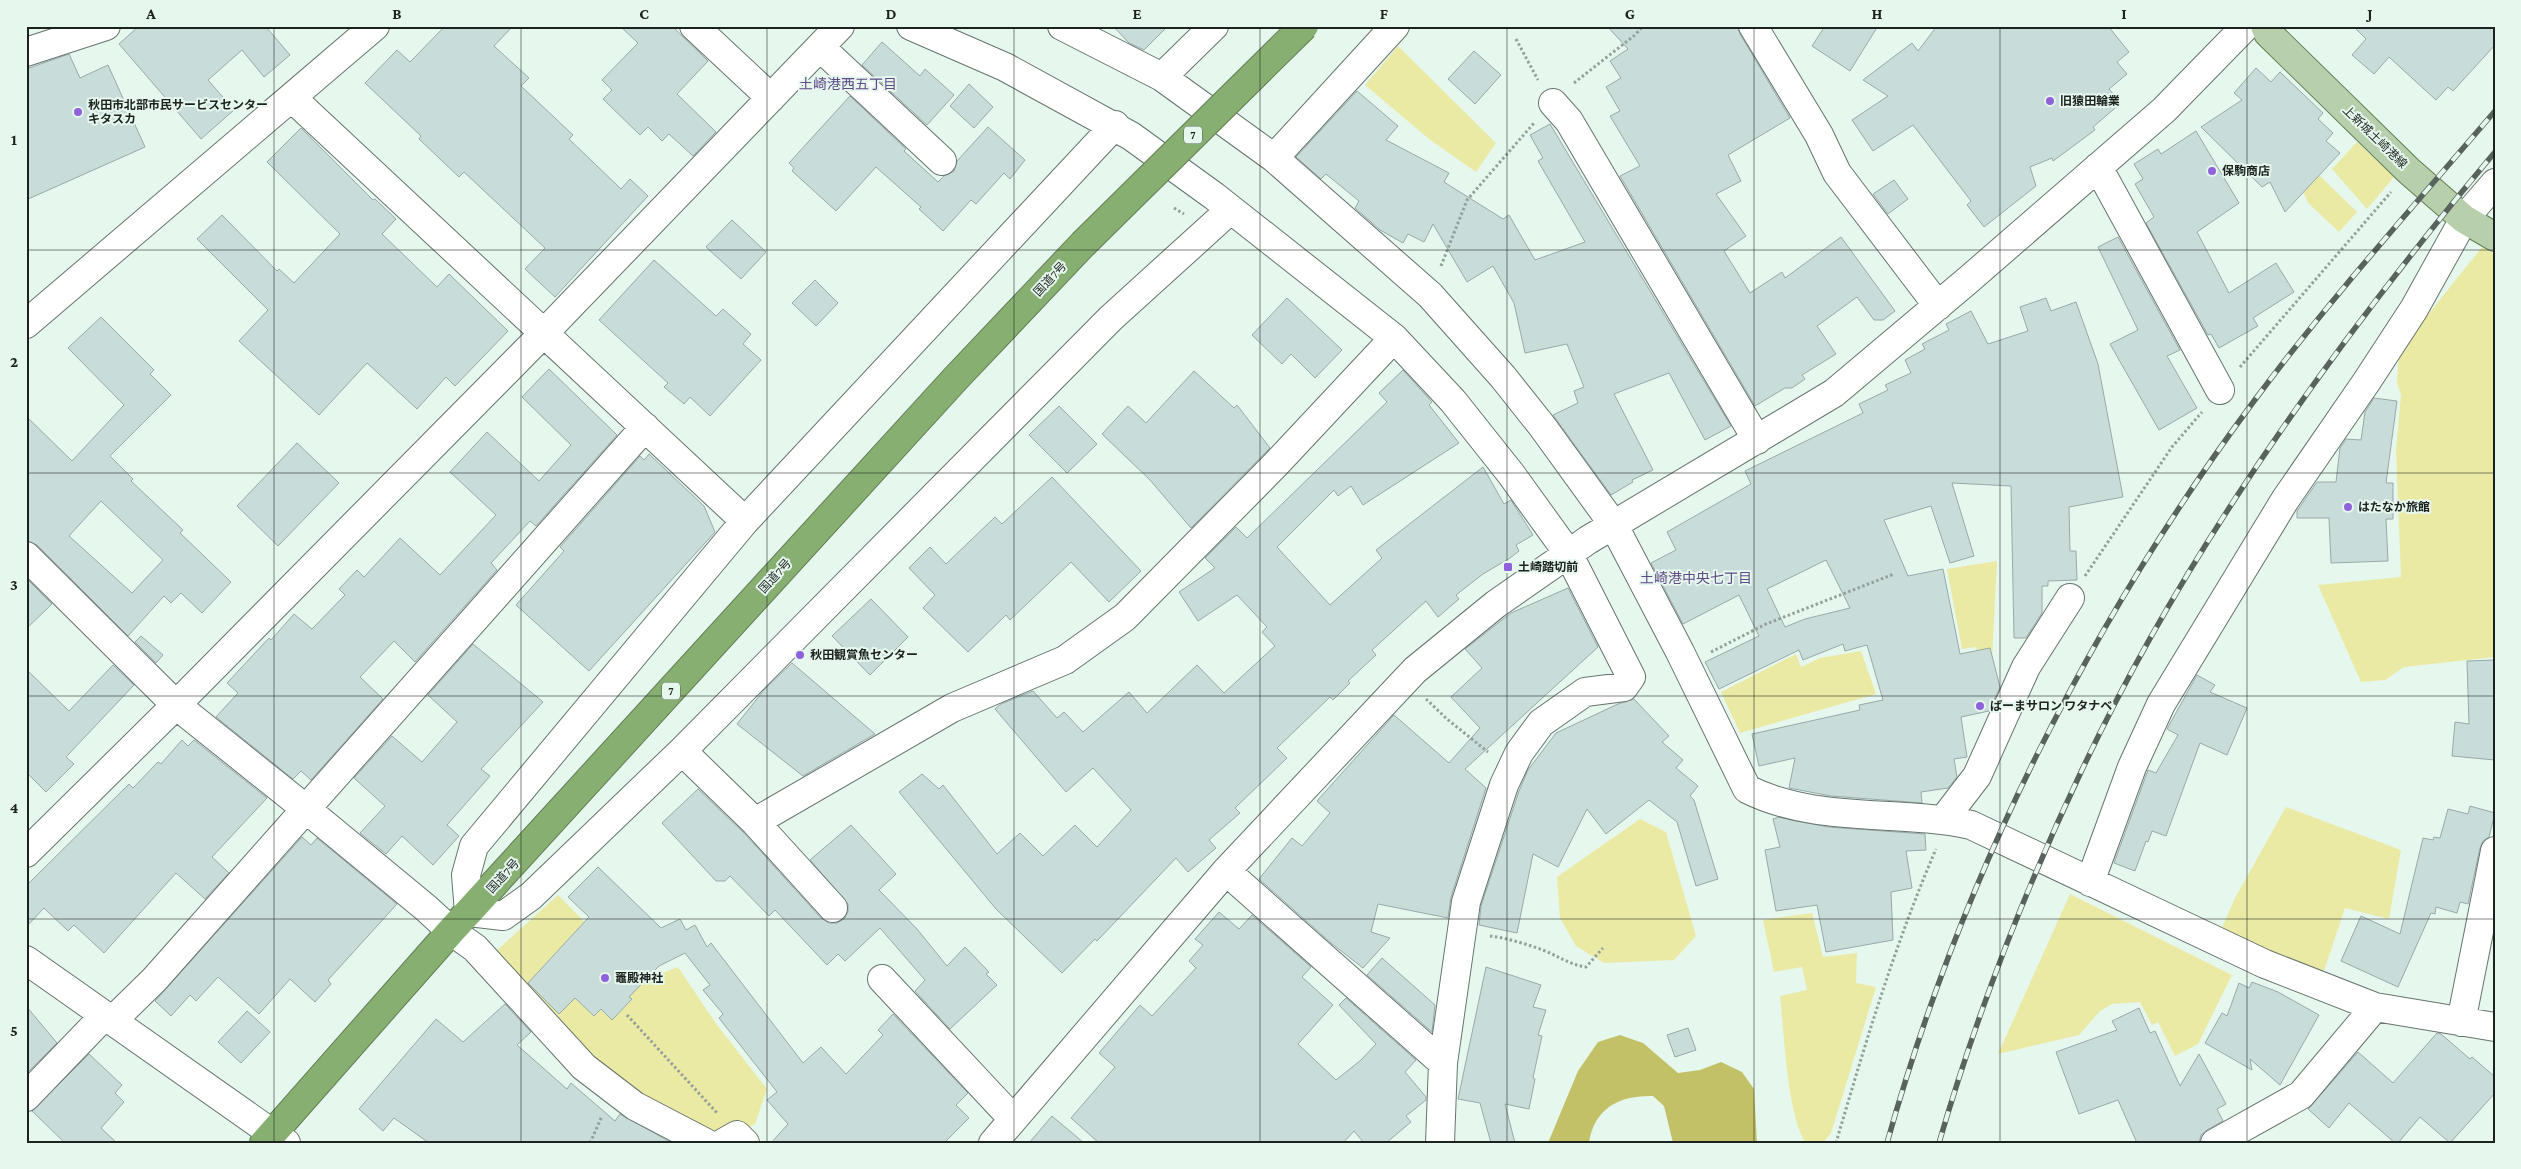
<svg xmlns="http://www.w3.org/2000/svg" width="2521" height="1169" font-family="'Crimson Pro','Noto Sans JP',serif">
	<rect width="100%" height="100%" fill="#e6f7ee"/>
	<path fill="#ebeaa5" d="M1398 46 1496 143 1476 172 1429 139 1365 85Z
		M2357 142 2394 177 2367 209 2332 169Z
		M2313 169 2357 212 2339 232 2308 203 2297 177Z
		M2482 247 2495 255V657L2404 667 2385 680 2361 682 2318 585 2401 577 2396 450 2401 395 2397 382 2399 351Z
		M1997 561 1992 659 1978 663 1976 647 1962 649 1947 569Z
		M1861 651 1876 694 1740 733 1721 692 1796 654 1801 667 1820 658Z
		M2286 807 2401 850 2389 919 2345 908 2323 974 2221 930 2235 898Z
		M1640 819 1666 832 1696 936 1674 960 1604 963 1576 946 1560 918 1557 877Z
		M2070 894 2232 975 2198 1044 2175 1056 2158 1022 2152 1025 2140 1002 2112 1004 2100 1011 2079 1035 1998 1054Z
		M558 895 639 977 655 976 678 967 717 1025 767 1089 755 1124 723 1143H706L593 1057 495 952Z
		M1812 913 1823 957 1857 953 1856 983 1876 987 1831 1133 1823 1143H1806C1787 1117 1784 1030 1780 996L1807 990 1802 967 1774 972 1763 920Z"/>
	<path fill="#c3c168" d="M1620 1035 1643 1043 1678 1073 1700 1070 1721 1062 1742 1072 1754 1089 1757 1143H1673L1664 1106 1653 1096C1620 1095 1594 1108 1589 1143H1548L1578 1071 1598 1042Z"/>
	<path fill="#c8dcda" stroke="#98aaa8" fill-rule="evenodd" d="M139 26H270L267 28 290 55 264 77 242 50 208 80 234 110 201 139 119 44Z
		M445 26H513L494 46 529 78 521 86 573 135 569 139 621 189 630 179 648 196 555 297 525 269 545 248 464 172 459 177 419 139 421 136 365 83 397 50 410 62Z
		M620 26H672L708 61 677 94 716 132 693 156 669 134 662 141 648 127 640 135 603 99 612 90 602 80 638 43Z
		M1113 26H1168L1144 50 1129 43Z
		M1607 26H1737L1740 34 1790 118 1728 155 1741 181 1716 194 1746 236 1724 251 1750 293 1782 272 1785 278 1841 237 1895 311 1883 320H1874L1857 297 1817 326 1836 354 1802 375 1805 379 1792 388H1785L1755 406 1620 176 1640 166 1610 116 1620 111 1606 87 1621 78 1610 61 1628 49Z
		M1825 26H1878L1850 71 1812 46Z
		M1937 26H2108L2129 52 2117 62 2127 74 2109 89 2121 103 2093 127 2095 130 2053 161 2052 158 2030 167 2036 186 1984 227 1967 205 1971 201 1913 125 1873 151 1852 120 1888 96 1863 80 1912 43 1918 51Z
		M2353 26H2495V45L2453 91 2448 87 2436 100 2389 57 2374 74 2352 55 2366 39Z
		M882 42 920 76 925 69 954 95 927 125 862 65Z
		M1474 51 1501 75 1475 104 1448 79Z
		M69 54 80 78 108 65 145 147 26 200V69Z
		M2256 68 2271 82 2280 72 2323 113 2318 119 2333 133 2326 141 2340 153 2285 212 2270 182 2262 187 2201 127 2242 100 2234 93Z
		M969 84 993 107 974 128 950 106Z
		M1357 91 1398 126 1386 140 1449 173 1444 182 1503 219 1509 215 1535 260 1585 242 1538 161 1543 158 1530 135 1550 124 1731 426 1705 440 1669 373 1614 394 1653 470 1632 480 1633 482 1611 495 1553 415 1578 403 1574 391 1584 387 1567 344 1525 353 1514 303 1493 266 1467 282 1433 224 1424 242 1408 234 1403 243 1380 230 1355 208 1359 201 1326 174 1321 179 1296 157Z
		M850 96 906 149 904 151 938 182 944 176 954 171 957 161 988 127 1025 160 1010 179 1004 173 976 204 971 200 943 231 919 209 921 207 876 167 836 211 792 171 794 168 789 163Z
		M301 128 373 200 375 199 396 219 382 234 437 287 449 274 508 331 455 386 446 377 417 409 367 363 319 415 239 341 268 310 197 239 222 215 277 271 279 269 294 283 340 234 267 162Z
		M2196 131 2239 203 2197 232 2229 293 2276 263 2294 292 2253 318 2258 326 2219 348 2211 334 2208 335 2146 223 2154 217 2135 184 2143 179 2134 164 2158 149 2161 154Z
		M1894 180 1908 199 1888 214 1873 194Z
		M732 220 766 252 741 279 706 247Z
		M2118 237 2180 350 2167 356 2197 408 2159 430 2110 344 2138 330 2098 247Z
		M654 260 716 316 723 309 751 334 743 344 761 360 710 416 690 397 684 404 664 387 668 383 599 320Z
		M815 280 838 303 816 326 792 303Z
		M1287 298 1342 350 1315 378 1291 354 1282 364 1252 335Z
		M2046 298 2051 311 2076 302 2098 364 2123 497 2069 507 2070 551H2076L2077 580 2048 581V586H2042V613L2026 638H2014L2011 486 1952 483 1974 556 1950 563 1931 506 1884 520 1908 576 1943 569 1960 654 1990 648 2000 687 1989 711 1961 717 1967 757 1954 759 1957 777 1948 788 1921 792 1922 803 1831 796 1789 788 1795 758 1759 766 1752 734 1860 710 1859 705 1883 700 1867 645 1845 651 1843 644 1803 660 1799 650 1719 689 1705 662 1759 636 1739 595 1683 624 1651 563 1676 550 1667 532 1751 484 1745 471 1863 413 1859 404 1888 390 1885 385 1911 373 1905 360 1925 349 1922 344 1949 330 1946 324 1971 311 1988 344 2028 331 2020 307ZM1826 560 1850 608 1805 619 1785 627 1767 589Z
		M101 317 154 370 150 374 171 395 110 456 133 479 131 481 183 530 180 533 231 582 202 613 181 593 171 603 164 596 128 636 37 545 26 541V416L72 461 124 405 68 348ZM101 501 163 560 132 593 69 536Z
		M549 369 617 435 536 526 530 521 491 563 497 570 415 662 394 641 360 677 383 699 311 780 301 771 293 779 216 717 238 693 227 683 269 638 271 640 294 614 312 629 345 595 339 589 357 570 364 577 400 538 440 575 496 515 450 472 487 432 539 481 571 445 522 397Z
		M1403 370 1432 402 1429 405 1459 443 1363 505 1351 486 1338 496 1334 490 1277 547 1330 605 1382 558 1376 550 1483 467 1504 504 1511 500 1533 535 1516 545 1519 551 1510 558 1483 574 1456 595 1459 599 1438 617 1426 601 1372 650 1376 655 1348 681 1350 683 1333 700 1330 697 1277 748 1287 758 1235 808 1240 813 1209 840 1216 848 1188 872 1176 858 1097 941 1095 939 1062 973 996 909 899 792 922 774 939 789 943 785 997 854 1020 833 1043 856 1075 825 1097 847 1131 810 1093 768 1066 792 995 709 1001 704 1033 691 1057 718 1064 712 1083 732 1129 692 1147 713 1197 665 1224 693 1275 646 1262 632 1267 627 1237 595 1198 621 1179 592 1215 568 1205 558 1236 527 1247 538 1387 402 1379 393Z
		M1194 371 1234 408 1237 405 1270 448 1191 528 1150 480 1102 434 1128 406 1146 423Z
		M2374 398 2397 401 2386 483H2393V519H2386L2388 561 2331 563 2329 518H2297V511L2317 482H2336L2340 448 2346 439 2361 440 2365 412Z
		M1059 406 1097 444 1067 473 1029 435Z
		M297 443 339 483 278 546 237 506Z
		M649 454 704 506 715 532 589 671 516 605 564 551 560 547 640 456 644 460Z
		M1052 477 1141 571 1109 602 1071 562 1010 620 1006 615 968 652 923 608 935 595 909 568 930 547 946 564 995 517 1002 524Z
		M26 578 52 604 26 629Z
		M1568 588 1598 647 1465 769 1486 788 1451 897 1448 918 1378 904 1371 932 1390 938 1363 968 1331 943 1259 879 1292 838 1302 846 1330 813 1317 801 1394 715 1449 763 1480 728 1451 697 1482 668 1465 649 1511 613Z
		M871 599 908 637 870 675 832 636Z
		M141 636 163 655 156 663 135 642Z
		M473 644 543 702 481 769 490 776 447 825 459 836 433 865 402 836 386 854 360 833 385 806 354 778 392 736 422 762 457 722 428 695Z
		M2495 660V760L2452 756 2455 722 2469 724 2467 661Z
		M792 663 875 734 803 776 737 724 764 690Z
		M113 665 134 685 66 757 74 764 46 792 26 772V669L69 711Z
		M2197 675 2215 685 2210 692 2247 708 2227 755 2200 743 2166 836 2152 831 2148 842 2146 841 2135 871 2114 863 2148 770 2156 773 2178 735 2167 729Z
		M1634 699 1669 736 1662 742 1683 760 1676 768 1698 786 1690 796 1694 800 1718 879 1696 886 1677 822 1649 800 1606 834 1587 809 1558 867 1533 854 1517 933 1479 925 1481 906 1519 791 1528 770 1556 733 1618 704Z
		M182 740 188 746 194 740 267 798 212 857 229 873 205 899 176 873 104 953 74 925 68 931 44 908 26 927V886L129 784 133 788 158 762 161 764Z
		M698 789 744 833 821 918 829 923H837L844 919 848 912V904L810 860 851 825 896 874 879 890 917 929 947 966 965 947 989 972 986 974 997 985 950 1029 915 991 925 980 880 928 845 961 838 954 827 965 775 910 769 916 730 876 725 881H716L662 823Z
		M2470 806 2495 813 2489 837 2483 841 2480 848 2468 904 2460 902 2457 913 2436 907 2435 914 2431 913 2398 987 2341 961 2361 916 2400 934 2423 838 2433 840 2434 837 2440 838 2448 809 2468 814Z
		M1779 817 1828 827 1925 834 1926 850 1906 851 1912 888 1891 892 1893 940 1826 952 1817 905 1776 911 1765 850 1780 847 1773 819Z
		M302 837 311 845 317 838 397 904 328 980 331 984 315 1002 290 979 259 1014 218 977 196 1001 190 995 171 1016 155 1001Z
		M598 867 661 928 680 919 686 930 695 925 707 947 711 943 803 1063 821 1047 846 1074 883 1035 878 1030 893 1014 968 1093 956 1105 969 1118 944 1143H771L788 1124 767 1100 777 1092 719 1018 723 1014 703 990 710 985 685 953 659 966 629 997 632 999 612 1020 601 1009 594 1016 575 998 559 1014 528 983 589 917 568 897Z
		M1219 912 1239 929 1252 915 1311 967 1302 977 1333 1005 1298 1044 1336 1080 1361 1060 1376 1044 1339 1005 1346 998 1416 1060 1405 1072 1426 1097V1100L1406 1116 1411 1122 1386 1143H1364L1354 1131 1343 1143H1099L1071 1118 1115 1067 1099 1053 1140 1005 1152 1016 1196 968 1189 961 1203 945 1195 939Z
		M1382 958 1435 1005 1432 1032 1367 975Z
		M1486 967 1541 985 1533 1007 1546 1010 1538 1035 1542 1036 1533 1078 1535 1079 1529 1109 1505 1104 1515 1143H1491L1480 1103 1458 1099Z
		M2252 982 2278 992 2319 1015 2280 1085 2250 1059 2252 1070 2205 1043 2222 1013 2227 1016 2239 983 2249 988Z
		M505 1004 531 1032 517 1045 567 1089 571 1083 615 1121 620 1114 672 1143H429L394 1118 383 1131 359 1109 436 1019 463 1042Z
		M26 1006 57 1043 26 1074Z
		M2139 1008 2150 1033 2155 1031 2180 1086 2199 1054 2226 1104 2217 1109 2223 1121 2207 1130 2201 1135 2199 1143H2137L2118 1100 2079 1114 2056 1052 2117 1030 2112 1021Z
		M247 1011 270 1032 241 1063 218 1042Z
		M1688 1028 1696 1050 1675 1057 1667 1035Z
		M2437 1033 2441 1034 2470 1059 2472 1057 2495 1077V1093L2450 1143 2420 1117 2398 1143H2395L2349 1103 2329 1128 2308 1109 2358 1052 2393 1083Z
		M89 1054 122 1085 115 1093 124 1102 101 1128 117 1143H65L32 1111Z
		M1052 1116 1084 1143H1029Z"/>
	<g fill="none" stroke-linecap="round" stroke-linejoin="round">
		<defs>
			<path id="minor" d="M694 26 771 98
				M911 26 1005 67 1131 136 1214 196 1394 338 1453 401 1511 474 1568 553 1631 677 1624 687 1585 692 1541 723 1519 753 1504 785 1466 902 1443 1063 1440 1143
				M1062 26 1162 77 1274 158 1430 295 1503 377 1542 426 1613 524 1680 652 1747 789C1817 824 1897 809 1971 825L2265 964 2375 1007 2495 1027
				M1753 26 1819 135 1837 173 1938 306
				M820 47 942 161
				M26 52 106 26
				M1162 77 1214 26
				M292 98 745 521
				M1553 103 1569 121 1757 440
				M1115 125 745 521 474 846 466 875 469 912 503 916 531 896 682 751 1111 318 1230 210
				M1274 158 1395 26
				M2098 167 2220 390
				M26 324 375 26
				M26 556 176 705 306 809 426 908 451 931 475 948 584 1067 635 1106 706 1143
				M682 751 755 822 952 708 1065 660 1125 617 1276 464 1394 338
				M1944 819 1977 776 2026 667 2070 598
				M755 822 833 908
				M26 853 176 705 544 333 840 26
				M1226 871 1443 1063
				M2090 882 2132 767 2161 704 2285 500 2367 381 2414 309 2464 219 2495 183
				M26 960 286 1143
				M882 979 1013 1119
				M112 1021 154 980 645 427
				M2461 1022 2495 851
				M26 1097 104 1016
				M723 1143 737 1135 745 1143
				M993 1143 1226 871 1415 670 1496 604 1588 540 1834 393 1967 281 2164 110 2246 26
				M2215 1143 2301 1095 2375 1007"/>
			<path id="major" d="M2265 26 2268 33 2409 171 2464 219 2495 237"/>
			<path id="highway" d="M264 1143 451 931 956 378 1083 244"/>
		</defs>
		<use href="#minor" stroke="#66756d" stroke-width="30"/>
		<use href="#major" stroke="#627e54" stroke-width="30"/>
		<use href="#highway" stroke="#627e54" stroke-width="30"/>
		<path stroke="#94a19a" stroke-width="3" stroke-dasharray="2.5 2.5" stroke-linecap="butt" d="M1516 39 1538 80
			M1574 83 1635 35 1643 26
			M1174 208 1184 214
			M1441 266 1467 200 1534 123
			M2240 367 2391 192
			M2085 576 2172 447 2202 412
			M1711 652 1766 624 1894 574
			M1426 699 1447 719 1488 752
			M1490 936C1507 938 1526 944 1543 950 1558 956 1570 965 1586 967L1603 948
			M627 1015 718 1114
			M590 1143 602 1116
			M1836 1143C1865 1044 1895 944 1936 849"/>
		<use href="#minor" stroke="#fff" stroke-width="28"/>
		<use href="#major" stroke="#b7cfaa" stroke-width="28"/>
		<use href="#highway" stroke="#87af71" stroke-width="28"/>
		<defs>
			<path id="rail" d="M1887 1143C1962 876 2089 623 2254 401 2329 300 2413 207 2495 111
				M1939 1143C1976 1016 2024 892 2081 772 2184 552 2339 338 2495 152"/>
		</defs>
		<use href="#rail" stroke="#59635d" stroke-width="5.5"/>
		<use href="#rail" stroke="#e6f7ee" stroke-width="4" stroke-dasharray="11" stroke-linecap="butt"/>
		<defs>
			<path id="highway-bridge" d="M1083 244 1304 26"/>
		</defs>
		<use href="#highway-bridge" stroke="#627e54" stroke-width="30" stroke-linecap="butt"/>
		<use href="#highway-bridge" stroke="#87af71" stroke-width="28"/>
	</g>
	<path fill="none" stroke="#1c221e" stroke-width="1" stroke-opacity="0.55" d="M274 26V1143M521 26V1143M767 26V1143M1014 26V1143M1260 26V1143M1507 26V1143M1754 26V1143M2000 26V1143M2247 26V1143M26 250H2495M26 473H2495M26 696H2495M26 919H2495"/>
	<g fill="#8f61db" stroke="#e6f7ee" stroke-width="2">
		<circle cx="2050" cy="101" r="5"/>
		<circle cx="78" cy="112" r="5"/>
		<circle cx="2212" cy="171" r="5"/>
		<circle cx="2348" cy="507" r="5"/>
		<rect x="1503" y="562" width="10" height="10" rx="2.5"/>
		<circle cx="800" cy="655" r="5"/>
		<circle cx="1980" cy="706" r="5"/>
		<circle cx="605" cy="978" r="5"/>
	</g>
	<g text-anchor="middle" stroke-width="4" stroke-linejoin="round" paint-order="stroke">
		<g fill="#e6f7ee" stroke="#59625c" stroke-width="1">
			<rect x="1184" y="126.5" width="18" height="17" rx="4"/>
			<rect x="662" y="682.5" width="18" height="17" rx="4"/>
		</g>
		<g font-size="11" font-weight="bold" fill="#1c221e">
			<text x="1193" y="139">7</text>
			<text x="671" y="695">7</text>
		</g>
		<g font-size="12" font-weight="bold" fill="#1c221e" stroke="#e6f7ee" text-anchor="start">
			<text x="2060" y="105">旧猿田輪業</text>
			<text x="88" y="109">秋田市北部市民サービスセンター<tspan x="88" dy="14">キタスカ</tspan></text>
			<text x="2222" y="175">保駒商店</text>
			<text x="2358" y="511">はたなか旅館</text>
			<text x="1518" y="571">土崎踏切前</text>
			<text x="810" y="659">秋田観賞魚センター</text>
			<text x="1990" y="710">ぱーまサロン ワタナベ</text>
			<text x="615" y="982">竈殿神社</text>
		</g>
		<g font-size="12" fill="#1c221e" stroke="#e6f7ee">
			<text transform="translate(2375 137) rotate(44)" y="4">上新城土崎港線</text>
			<text transform="translate(1050 279) rotate(-47)" y="4">国道7号</text>
			<text transform="translate(775 576) rotate(-48)" y="4">国道7号</text>
			<text transform="translate(503 876) rotate(-48)" y="4">国道7号</text>
		</g>
		<g font-size="14" fill="#5f4a88" stroke="#e6f7ee">
			<text x="848" y="89">土崎港西五丁目</text>
			<text x="1696" y="583">土崎港中央七丁目</text>
		</g>
	</g>
	<rect width="2521" height="1169" fill="none" stroke="#e6f7ee" stroke-width="55"/>
	<rect x="28" y="28" width="2466" height="1114" fill="none" stroke="#1c221e" stroke-width="2"/>
	<g font-size="16" text-anchor="middle" font-weight="bold" fill="#1c221e">
		<text x="151" y="19">A</text>
		<text x="397" y="19">B</text>
		<text x="644" y="19">C</text>
		<text x="891" y="19">D</text>
		<text x="1137" y="19">E</text>
		<text x="1384" y="19">F</text>
		<text x="1630" y="19">G</text>
		<text x="1877" y="19">H</text>
		<text x="2124" y="19">I</text>
		<text x="2370" y="19">J</text>
		<text x="14" y="145">1</text>
		<text x="14" y="367">2</text>
		<text x="14" y="590">3</text>
		<text x="14" y="813">4</text>
		<text x="14" y="1036">5</text>
	</g>
</svg>
